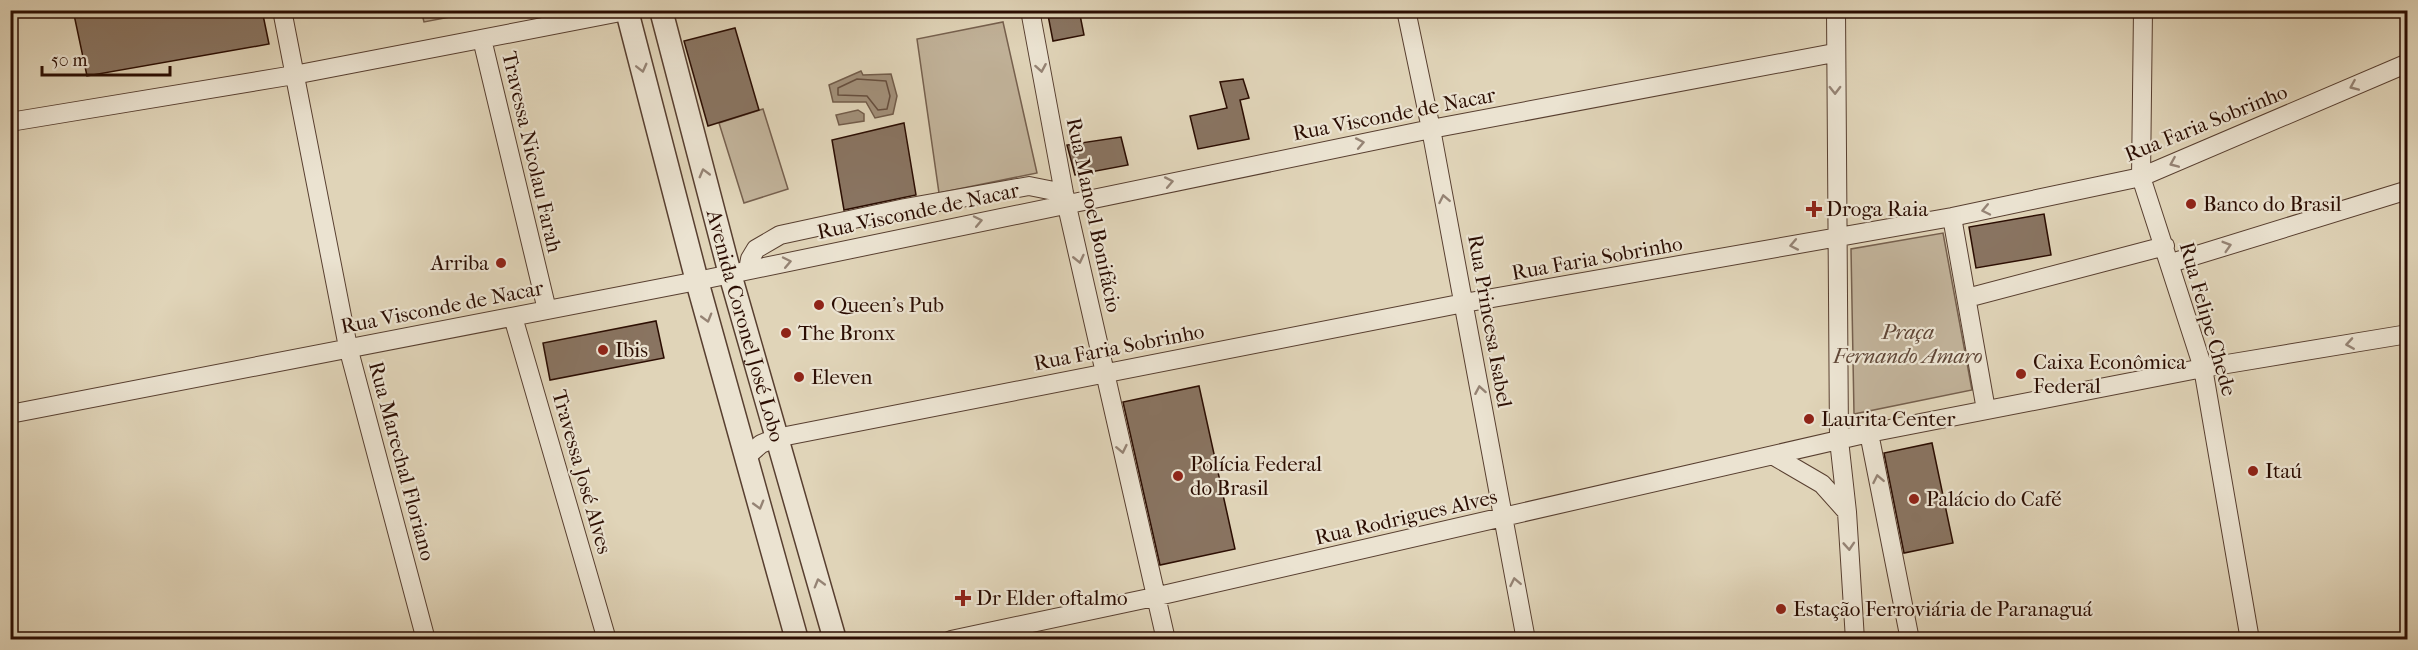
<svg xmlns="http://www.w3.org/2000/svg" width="2418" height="650" font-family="'IM FELL French Canon',serif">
	<rect width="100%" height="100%" fill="#e0d4b8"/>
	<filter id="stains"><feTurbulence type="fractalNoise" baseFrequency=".00333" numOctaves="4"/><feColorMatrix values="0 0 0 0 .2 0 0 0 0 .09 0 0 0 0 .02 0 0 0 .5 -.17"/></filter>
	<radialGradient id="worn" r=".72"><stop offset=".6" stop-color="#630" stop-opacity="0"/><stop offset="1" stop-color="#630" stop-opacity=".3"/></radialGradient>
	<path fill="#c1b299" stroke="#76604e" stroke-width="1.5" d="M421 10H482V11L424 22Z
		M1003 22 1037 173 939 193 917 39Z
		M763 109 788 189 744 203 719 123Z
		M1943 233 1972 390 1854 414 1851 249Z"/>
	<path fill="#a2907a" stroke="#725c4a" stroke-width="1.5" d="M861 71 863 75 891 74 897 96 893 114 875 118 866 102H833L829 85Z
		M858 110 864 114V121L839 125 836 115Z"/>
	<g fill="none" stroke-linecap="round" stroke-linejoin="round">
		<path stroke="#664e3e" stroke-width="1.5" d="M857 79 886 81 890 96 887 109 878 110 867 96 838 95V88Z"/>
	</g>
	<path fill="#897461" stroke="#2b0d02" stroke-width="1.5" d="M73 10H262L269 44 87 76Z
		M1047 10H1079L1084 35 1053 41Z
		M735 28 759 110 708 126 684 41Z
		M1243 79 1249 98 1240 100 1249 139 1198 149 1190 116 1227 108 1220 82Z
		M904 123 916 195 844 210 832 140Z
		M1121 137 1128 165 1075 175 1067 145Z
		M2044 214 2051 255 1976 268 1969 227Z
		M656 321 664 358 550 380 543 343Z
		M1199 386 1235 549 1160 565 1123 402Z
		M1932 443 1953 543 1904 553 1884 453Z"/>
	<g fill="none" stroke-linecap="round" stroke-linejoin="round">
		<defs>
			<path id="minor" d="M282 10 348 347 426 640
				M1030 10 1064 193 1166 640
				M1406 10 1431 129 1526 640
				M1836 10 1839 440 1847 512 1855 640
				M2143 10 2141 177 2203 368 2250 640
				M482 39 547 310
				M10 122 294 75 631 10
				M1952 217 1986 410
				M2171 263 2408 190
				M748 270 750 259 756 249 780 235 905 208 1029 186 1064 193
				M1967 298 2165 246
				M513 317 607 640
				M10 414 697 281 1431 129 1834 53
				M1869 433 1910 640
				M1774 456 1822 484 1847 512
				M746 457 761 444 776 438 1464 303 1952 217 2141 177 2408 63
				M951 640 1154 597 1869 433 2203 368 2408 334"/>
			<g id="tertiary">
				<path id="s1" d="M661 10 730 274 835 640"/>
				<path d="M627 11 697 281 797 640"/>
			</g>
		</defs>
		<use href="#minor" stroke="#583f30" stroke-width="20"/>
		<use href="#tertiary" stroke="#583f30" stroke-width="25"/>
		<use href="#minor" stroke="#ebe3d1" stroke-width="18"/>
		<use href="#tertiary" stroke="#ebe3d1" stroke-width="22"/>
	</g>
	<defs><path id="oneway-chevron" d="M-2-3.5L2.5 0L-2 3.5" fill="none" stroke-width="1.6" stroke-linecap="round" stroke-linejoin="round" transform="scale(1.5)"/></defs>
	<g stroke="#958374">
		<use href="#oneway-chevron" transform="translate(642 68) rotate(76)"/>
		<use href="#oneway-chevron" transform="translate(1041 68) rotate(80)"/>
		<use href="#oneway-chevron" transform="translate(2354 86) rotate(157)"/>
		<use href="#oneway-chevron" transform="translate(1835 90) rotate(89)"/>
		<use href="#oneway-chevron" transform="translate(1360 143) rotate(-11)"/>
		<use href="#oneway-chevron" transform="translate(2174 163) rotate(157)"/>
		<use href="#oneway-chevron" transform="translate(704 173) rotate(-105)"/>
		<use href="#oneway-chevron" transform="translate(1169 182) rotate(-11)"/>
		<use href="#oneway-chevron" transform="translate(1444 199) rotate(-101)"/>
		<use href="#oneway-chevron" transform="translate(1986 210) rotate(168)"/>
		<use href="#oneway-chevron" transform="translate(978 221) rotate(-12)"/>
		<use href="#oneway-chevron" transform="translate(1794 245) rotate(169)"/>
		<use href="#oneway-chevron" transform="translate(2227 246) rotate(-17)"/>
		<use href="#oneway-chevron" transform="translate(1079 259) rotate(77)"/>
		<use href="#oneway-chevron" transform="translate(787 262) rotate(-12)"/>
		<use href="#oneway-chevron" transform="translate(707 318) rotate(74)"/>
		<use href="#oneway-chevron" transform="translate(2350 344) rotate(171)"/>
		<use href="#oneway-chevron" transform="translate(1480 390) rotate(-100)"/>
		<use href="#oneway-chevron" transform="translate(1122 449) rotate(78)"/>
		<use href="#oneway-chevron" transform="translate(1878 479) rotate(-101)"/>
		<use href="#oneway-chevron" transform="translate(759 505) rotate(74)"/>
		<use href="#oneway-chevron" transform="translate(1849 546) rotate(86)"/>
		<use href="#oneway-chevron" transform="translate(1515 582) rotate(-101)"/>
		<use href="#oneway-chevron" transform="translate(819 583) rotate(-106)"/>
	</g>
	<g fill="#8f2418" stroke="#ebe3d1" stroke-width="2">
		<circle cx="2191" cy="204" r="6"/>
		<path d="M1811 200h6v6h6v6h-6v6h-6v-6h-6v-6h6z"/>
		<circle cx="501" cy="263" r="6"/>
		<circle cx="819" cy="305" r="6"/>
		<circle cx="786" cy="333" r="6"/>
		<circle cx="603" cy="350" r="6"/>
		<circle cx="2021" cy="374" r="6"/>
		<circle cx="799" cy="377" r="6"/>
		<circle cx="1809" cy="419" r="6"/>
		<circle cx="2253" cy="471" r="6"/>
		<circle cx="1178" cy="476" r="6"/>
		<circle cx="1914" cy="499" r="6"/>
		<path d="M960 589h6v6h6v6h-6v6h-6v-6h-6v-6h6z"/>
		<circle cx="1781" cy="609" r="6"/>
	</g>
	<g text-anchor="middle" stroke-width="4.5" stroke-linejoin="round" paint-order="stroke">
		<g font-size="21" fill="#2b0d02" stroke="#ebe3d1">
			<text transform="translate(1394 114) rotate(-11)" y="7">Rua Visconde de Nacar</text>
			<text transform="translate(2206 123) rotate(-22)" y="7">Rua Faria Sobrinho</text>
			<text transform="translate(532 152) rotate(77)" y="7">Travessa Nicolau Farah</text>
			<text transform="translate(918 211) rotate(-12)" y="7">Rua Visconde de Nacar</text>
			<text transform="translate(1094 215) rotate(78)" y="7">Rua Manoel Bonifácio</text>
			<text transform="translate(1597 258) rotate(-10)" y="7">Rua Faria Sobrinho</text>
			<text transform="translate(442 307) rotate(-11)" y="7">Rua Visconde de Nacar</text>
			<text transform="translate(2208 319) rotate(74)" y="7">Rua Felipe Chede</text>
			<text transform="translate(1490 321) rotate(80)" y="7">Rua Princesa Isabel</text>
			<text dy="7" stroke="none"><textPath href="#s1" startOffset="327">Avenida Coronel José Lobo</textPath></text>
			<text transform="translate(1119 347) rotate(-11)" y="7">Rua Faria Sobrinho</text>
			<text transform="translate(402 461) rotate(75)" y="7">Rua Marechal Floriano</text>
			<text transform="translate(582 472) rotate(74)" y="7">Travessa José Alves</text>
			<text transform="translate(1406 517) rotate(-13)" y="7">Rua Rodrigues Alves</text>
		</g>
		<g font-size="21" fill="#2b0d02" stroke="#ebe3d1" text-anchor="start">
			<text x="2203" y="211">Banco do Brasil</text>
			<text x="1826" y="216">Droga Raia</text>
			<text x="489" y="270" text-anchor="end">Arriba</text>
			<text x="831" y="312">Queen's Pub</text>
			<text x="798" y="340">The Bronx</text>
			<text x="615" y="357">Ibis</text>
			<text x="2033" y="369">Caixa Econômica<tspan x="2033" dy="24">Federal</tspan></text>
			<text x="811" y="384">Eleven</text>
			<text x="1821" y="426">Laurita Center</text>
			<text x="1190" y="471">Polícia Federal<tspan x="1190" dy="24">do Brasil</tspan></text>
			<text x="2265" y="478">Itaú</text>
			<text x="1926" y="506">Palácio do Café</text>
			<text x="976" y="605">Dr Elder oftalmo</text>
			<text x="1793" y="616">Estação Ferroviária de Paranaguá</text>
		</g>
		<g font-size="21" font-style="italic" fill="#604737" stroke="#ebe3d1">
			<text x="1908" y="339">Praça<tspan x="1908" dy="24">Fernando Amaro</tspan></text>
		</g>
	</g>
	<rect width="2418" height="650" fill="none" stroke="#e0d4b8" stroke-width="36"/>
	<rect x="12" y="12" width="2394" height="626" fill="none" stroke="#2b0d02" stroke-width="3"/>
	<rect x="18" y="18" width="2382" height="614" fill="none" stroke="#2b0d02" stroke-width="1.5"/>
	<path d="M42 66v9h128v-9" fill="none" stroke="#2b0d02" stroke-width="3"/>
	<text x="51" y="66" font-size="18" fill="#2b0d02" stroke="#ebe3d1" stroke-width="4.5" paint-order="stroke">50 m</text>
	<rect width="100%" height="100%" filter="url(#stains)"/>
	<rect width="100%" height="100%" fill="url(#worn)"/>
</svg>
